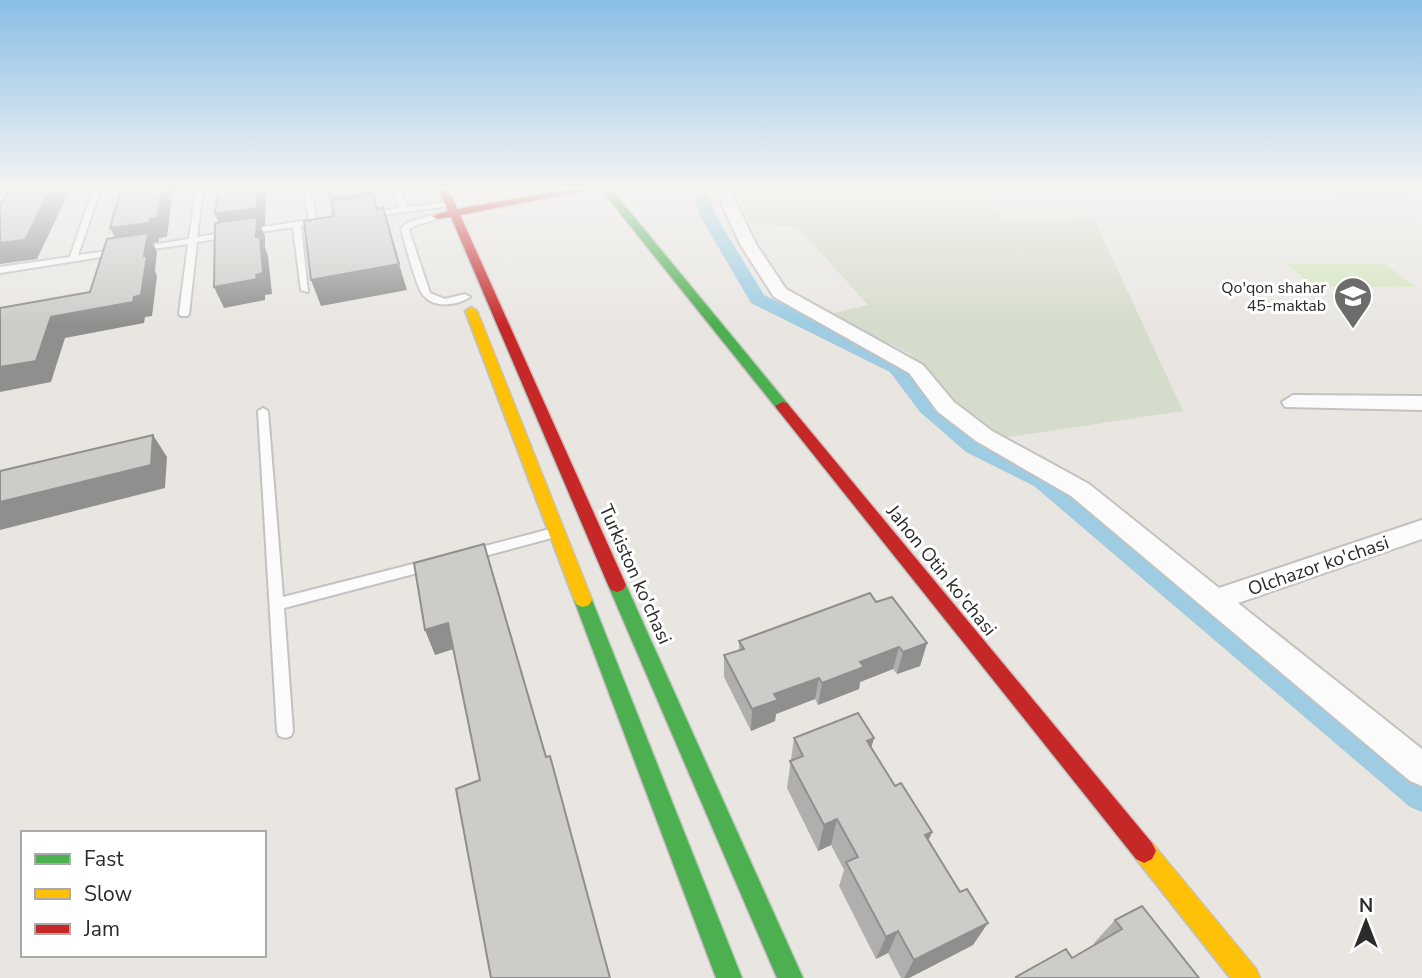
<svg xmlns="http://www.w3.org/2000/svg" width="1422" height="978" font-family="'Nunito Sans',sans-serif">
	<rect width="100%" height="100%" fill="#e9e6e2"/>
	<path fill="#d5dccb" d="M735 188H962L970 193 987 192 1003 221 1094 219 1183 411 1002 438 949 400 910 354 830 314 868 305 797 226 752 225Z"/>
	<path fill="#d3e4bd" d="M1287 264H1385L1415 287 1312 286Z"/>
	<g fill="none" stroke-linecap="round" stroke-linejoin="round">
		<path fill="#9dcce3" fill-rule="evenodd" d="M692 188H706L717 218 764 295 904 364 936 402 982 442 1052 474 1422 773V812L1410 807 1034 486 966 452 920 412 890 372 751 303 701 218Z"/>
		<defs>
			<path id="lane" d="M0 188H32L28 190 0 192Z
				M93 188H101L78 255 117 250H120V254L0 273V267L70 257Z
				M196 188H203L197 237 309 220 304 188H311L316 219 322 221 301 226 308 292 301 290 293 227 197 242 189 314 187 316H181L179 314 188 244 139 251 135 249 139 247 189 239Z
				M393 188H399L407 207 451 202 455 204 451 206 364 217V213H367L400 208Z
				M437 214 441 216 440 218 414 226 409 230 430 293 445 299 465 294 470 297C458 305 435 309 424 296 416 288 405 242 401 229L408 222Z
				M263 408 268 411 283 597 429 560 434 561 436 565 434 569 429 570 284 608 293 731 291 736 285 738 279 736 277 731 258 411Z
				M554 528 559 530 560 533 559 536 470 560 465 559 463 555 465 551 470 550Z"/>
			<path id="street" d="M715 188H729L756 244 786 289 923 365 954 402 992 431 1089 484 1219 588 1422 520V539L1238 603 1422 749V786L1410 781 1071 496 976 441 938 412 909 373 774 297 740 244Z
				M1293 395 1422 396V410L1285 407 1282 402Z"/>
			<path id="fast" d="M600 188H610L787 403 789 406 787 409H777Z
				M617 578 623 580 626 585 803 978H777L608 585 611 580Z
				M583 593 589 595 592 600 742 978H716L574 600 577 595Z"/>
			<path id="slow" d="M471 307 477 311 592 600 589 605 583 607 577 605 574 600 465 311Z
				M1144 839 1152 843 1256 969 1260 978H1230L1136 859 1132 851 1136 843Z"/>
			<path id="jam" d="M438 188H448L457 209 580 188H600L460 215 626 585 623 590 617 592 611 590 608 585 451 217 437 219 432 216 448 211Z
				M782 402 787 403 1152 843 1156 851 1152 859 1144 863 1136 859 777 409 775 406Z"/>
		</defs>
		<use href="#lane" stroke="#c3c2c1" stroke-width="4"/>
		<use href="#street" stroke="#c3c2c1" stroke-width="4"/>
		<use href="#fast" stroke="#c3c2c1" stroke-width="3"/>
		<use href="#slow" stroke="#c3c2c1" stroke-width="3"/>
		<use href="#jam" stroke="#c3c2c1" stroke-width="3"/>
		<use href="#lane" fill="#fcfbfb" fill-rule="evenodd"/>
		<use href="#street" fill="#fcfbfb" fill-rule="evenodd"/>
		<use href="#fast" fill="#4caf50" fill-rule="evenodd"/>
		<use href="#slow" fill="#ffc107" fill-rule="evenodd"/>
		<use href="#jam" fill="#c62828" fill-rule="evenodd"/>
	</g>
	<path fill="#b1afad" d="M1330 188H1422V194L1340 195Z
		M876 602 927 643 920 666 897 674 893 669 860 682 859 689 818 705 815 699 776 714 775 721 751 731 724 677V655L739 650V641Z
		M794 738 871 747 895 786 932 832 928 841 973 945 909 978H901L888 953 876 959 839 886 844 870 831 845 818 851 787 788Z
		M1115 920 1199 978H1015L1016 977 1072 958 1095 945 1094 943Z"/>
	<path fill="#908f8d" d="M51 188H71L37 259 0 264V243Z
		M162 188H173L167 237 159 238V242L153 243 157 252 155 271 157 276 152 316 145 317 144 323 65 338 51 382 0 392V367L51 317 133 302 120 247 110 228 150 219Z
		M258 188H266L265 226 261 227 265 236V248L268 256 272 294 265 295V300L224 308 214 287 223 232 215 214Z
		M372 193 377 210 337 216 331 199Z
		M399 264 407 290 321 306 311 280Z
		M153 435 167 457 165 488 0 530V502Z
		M448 623 457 648 435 655 425 630Z
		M927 643 920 666 897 674 903 652Z
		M899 647 893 669 860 682 859 689 818 705 822 683 860 662Z
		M819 678 815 699 776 714 775 721 751 731 752 709 774 694Z
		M874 738 866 766 867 741Z
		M837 819 831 845 818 851 824 825Z
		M932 832 921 857 925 835Z
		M988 923 973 945 909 978H904L914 960Z
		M898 931 888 953 876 959 886 937Z"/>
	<path fill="#ceccc9" stroke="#908f8d" stroke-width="2" d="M11 188H51L25 240 0 243V205Z
		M121 188H162L157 218 150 219 149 223 110 228Z
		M219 188H258L257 208 215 214Z
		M328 188H370L372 193 331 199Z
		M373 195 377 209 383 208 399 264 311 280 304 221 334 216 331 201Z
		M257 217 256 237H260L263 273 256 275 257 279 214 287 215 223Z
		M148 233 144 256H147L141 295 134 297 133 302 51 317 36 361 0 367V308L90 292 107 239Z
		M153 435 151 465 0 502V471Z
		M484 544 546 757 550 756 610 978H491L456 789 480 780 448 623 425 630 414 563Z
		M870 593 876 602 892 597 927 643 903 652 899 647 860 662 864 667 822 683 819 678 774 694 778 700 752 709 724 655 744 649 739 641Z
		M858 713 874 738 867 741 895 786 901 783 932 832 925 835 960 892 967 889 988 923 914 960 898 931 886 937 846 862 858 857 837 819 824 825 790 761 803 756 794 738Z
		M1142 906 1199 978H1017L1016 977 1066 949 1072 958 1122 929 1115 920Z"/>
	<linearGradient id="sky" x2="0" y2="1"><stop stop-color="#8abee6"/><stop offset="0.58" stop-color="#f5f4f2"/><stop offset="1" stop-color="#f5f4f2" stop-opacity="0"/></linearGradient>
	<rect width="1422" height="325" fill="url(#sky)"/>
	<defs>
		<symbol id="school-pin" viewBox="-11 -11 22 30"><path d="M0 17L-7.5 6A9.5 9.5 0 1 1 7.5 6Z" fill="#6e6c6b" stroke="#fff"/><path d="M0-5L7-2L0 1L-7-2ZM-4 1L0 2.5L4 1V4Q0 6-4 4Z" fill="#fff"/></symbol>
	</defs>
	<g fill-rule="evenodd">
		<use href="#school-pin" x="1331" y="274" width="44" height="60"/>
	</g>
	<g text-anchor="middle" stroke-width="6" stroke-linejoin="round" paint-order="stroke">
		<g font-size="16" fill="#2b2b2b" stroke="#fff" text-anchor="end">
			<text x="1326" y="293">Qo'qon shahar<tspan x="1326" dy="18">45-maktab</tspan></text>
		</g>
		<g font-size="19" fill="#2b2b2b" stroke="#fff">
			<text transform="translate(1318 565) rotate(-19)" y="7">Olchazor ko'chasi</text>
			<text transform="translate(942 570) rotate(51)" y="7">Jahon Otin ko'chasi</text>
			<text transform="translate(636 574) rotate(66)" y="7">Turkiston ko'chasi</text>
		</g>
	</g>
	<rect x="21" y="831" width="245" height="126" fill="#ffffff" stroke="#aaaaaa" stroke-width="2"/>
	<rect x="35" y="854" width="35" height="10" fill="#4caf50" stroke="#aaaaaa" stroke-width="2"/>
	<text x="84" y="866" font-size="21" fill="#2b2b2b">Fast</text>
	<rect x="35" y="889" width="35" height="10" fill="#ffc107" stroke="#aaaaaa" stroke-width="2"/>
	<text x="84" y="901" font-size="21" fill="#2b2b2b">Slow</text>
	<rect x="35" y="924" width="35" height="10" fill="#c62828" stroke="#aaaaaa" stroke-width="2"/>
	<text x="84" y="936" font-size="21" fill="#2b2b2b">Jam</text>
	<g transform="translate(1366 922)" stroke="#ffffff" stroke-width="5" paint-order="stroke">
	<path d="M0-5L12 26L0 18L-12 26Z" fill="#2b2b2b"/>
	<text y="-10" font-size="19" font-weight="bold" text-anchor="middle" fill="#2b2b2b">N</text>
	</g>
</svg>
